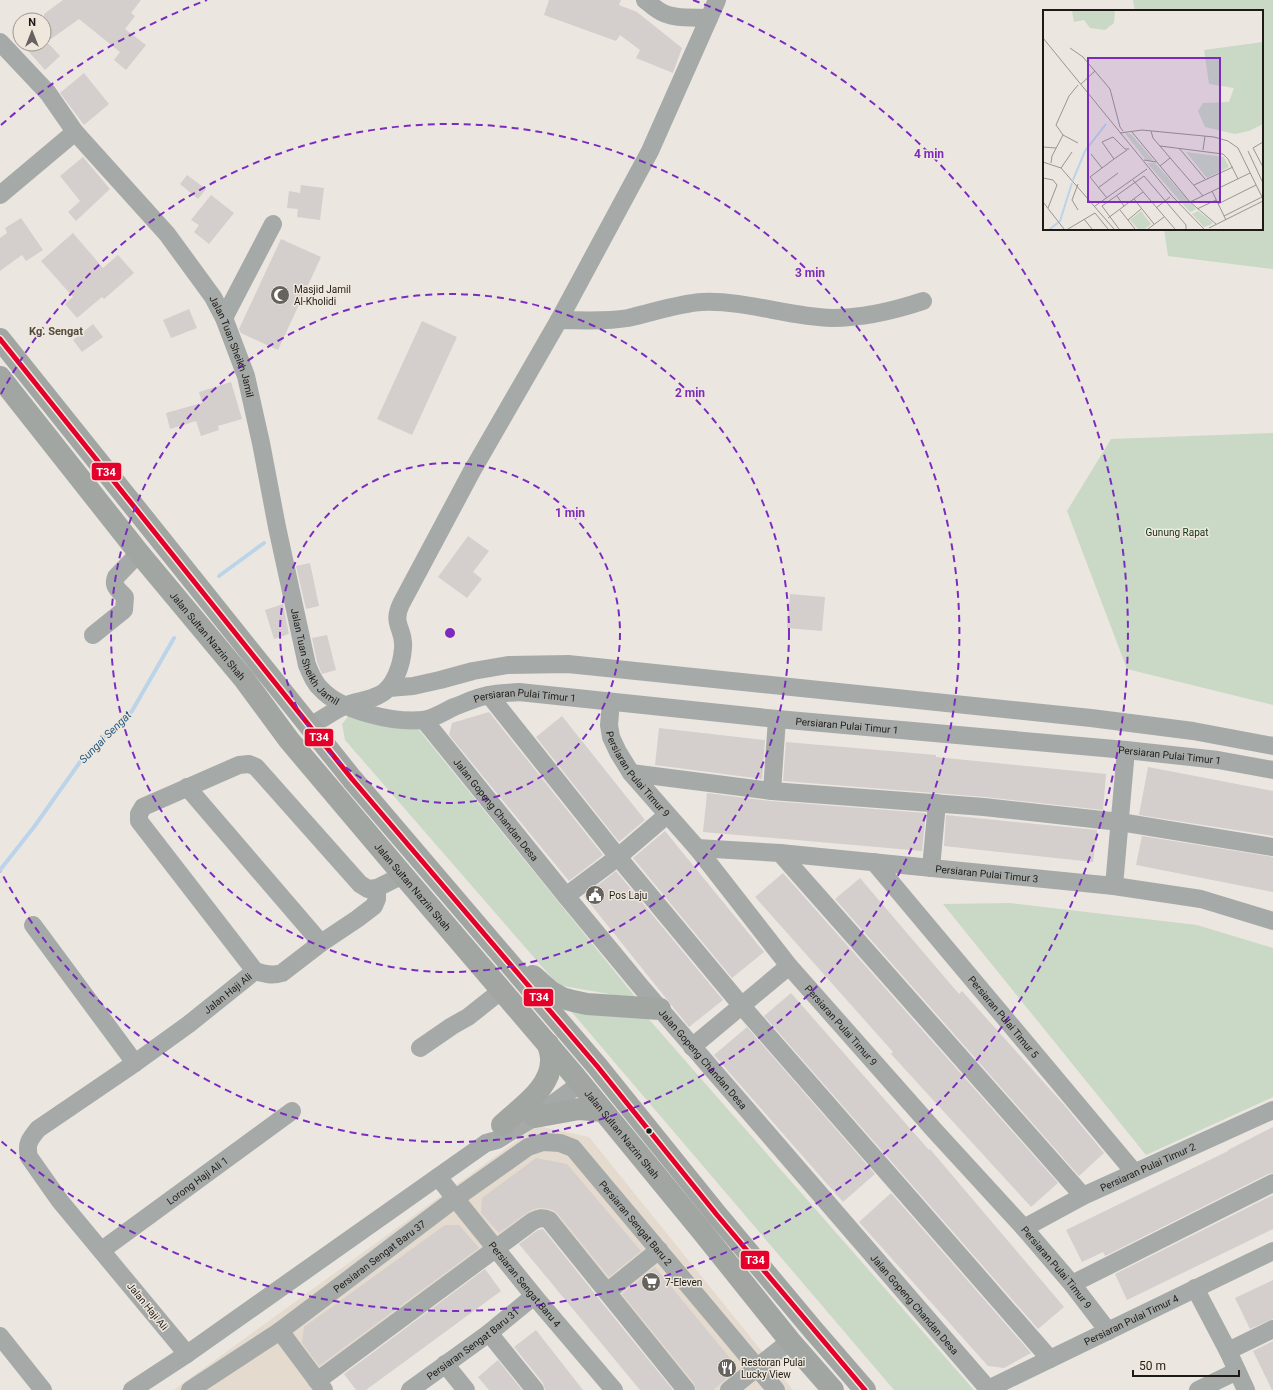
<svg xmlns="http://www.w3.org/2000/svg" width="1273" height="1390" font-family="Roboto,sans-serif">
	<rect width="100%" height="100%" fill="#ebe6e0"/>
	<path fill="#e4dace" d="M537 1126 589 1137 793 1390H688L542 1215 318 1377 327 1390H174Z"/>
	<path fill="#c9d9c6" d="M1133 0H1273V269L1168 256 1164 229H1262V11H1135Z
		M1273 433V705L1127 669 1067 511 1111 439Z
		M350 714 387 727 419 730 637 999 558 985 345 740 342 724Z
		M1010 903 1197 925 1273 948V1097L1146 1155 943 904Z
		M570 1010 646 1016 974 1390H894Z"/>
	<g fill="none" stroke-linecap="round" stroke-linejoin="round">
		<path stroke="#bcd4e9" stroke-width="4" d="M219 576 264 543
			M0 870 34 827 85 755 132 711 174 638"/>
	</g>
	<path fill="#d4cfcc" d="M63 0H141L131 13 135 16 125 29 146 45 126 70 114 60 120 52 79 19 44 44V14Z
		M549 0H621L619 5 637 12 682 48 673 73 636 58 640 50 620 35 616 41 544 15Z
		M22 44H49L60 56 45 70Z
		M84 73 109 104 84 125 60 93Z
		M83 157 110 189 76 221 68 212 80 201 60 176Z
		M187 175 206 189 198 199 180 184Z
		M301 185 324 188 320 220 297 217 298 209 287 208 289 191 300 193Z
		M211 195 234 213 209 244 194 232 199 225 191 220Z
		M21 218 43 250 26 261 22 255 0 271V238L7 233 5 228Z
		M73 233 103 268 118 255 134 273 104 299 102 297 77 318 65 304 73 297 41 261Z
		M281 239 321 257 278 350 241 333 239 329Z
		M189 309 197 328 171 338 163 320Z
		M422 321 457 337 412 435 377 419Z
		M93 324 103 337 82 352 73 340Z
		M231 382 242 419 218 426 219 430 201 436 196 421 170 429 166 413 202 403 199 392Z
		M468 536 489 551 473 572 482 579 467 598 438 577Z
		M310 563 319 606 306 609 296 566Z
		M790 594 825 597 822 631 787 628Z
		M283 604 289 634 274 639 265 610Z
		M327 635 336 670 322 674 317 662 312 638Z
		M489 712 603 855 569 881 449 735 452 723Z
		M562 716 645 820 619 842 536 737Z
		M659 728 765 740 762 779 655 765Z
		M786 742 936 755V757L1106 774 1103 810 985 797 783 781Z
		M1148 767 1273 791V836L1139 815Z
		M707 793 771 801 926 813 922 851 703 832Z
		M946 815 1097 830 1093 862 944 846Z
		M665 831 764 952 732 978 633 858Z
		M1142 836 1273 857V892L1136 865Z
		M616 871 723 1000 689 1027 584 896Z
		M783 873 1058 1183 1031 1207 891 1054 893 1052 755 897Z
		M860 878 959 994 962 991 1065 1106 1104 1153 1079 1176 835 899Z
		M791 993 929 1150 930 1149 1064 1307 1038 1329 764 1016Z
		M747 1027 875 1174 843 1202 714 1055Z
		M1273 1127V1173L1268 1174 1105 1256 1103 1252 1082 1262 1066 1230 1228 1151V1150Z
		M536 1158 567 1164 641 1251 609 1277 557 1213 553 1210 544 1208H537L528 1212 499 1233 481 1213 482 1198Z
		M891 1193 1031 1353 1004 1368 988 1366 859 1222Z
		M1273 1195V1229L1127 1300 1115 1274Z
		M445 1225H459L479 1248 319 1366 302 1343 304 1327Z
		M543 1229 599 1299 673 1390H640L519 1244 538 1230Z
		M655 1267 734 1363 731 1375 713 1390H696L694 1383 622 1294Z
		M485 1269 501 1291 366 1390H356L344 1374Z
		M1273 1280V1319L1250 1329 1235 1298Z
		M536 1330 583 1390H545L543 1383 514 1347Z
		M1273 1341V1390H1272L1253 1351Z
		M498 1360 522 1390H489L478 1377Z"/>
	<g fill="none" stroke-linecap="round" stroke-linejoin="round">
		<g stroke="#a5aaa8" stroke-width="18">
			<path d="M645 0C649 3 653 7 658 10 672 20 693 17 709 18"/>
			<path id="s1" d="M0 42 48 93 75 132 167 234 213 297 224 318 246 376 261 443 277 527 307 665C311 674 314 683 321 689 341 711 394 723 423 720 434 719 445 711 454 707 465 703 477 697 489 695 498 693 509 693 519 692L777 719 1126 750 1218 760 1273 770"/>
			<path d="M0 195 75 132"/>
			<path d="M224 318 273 224"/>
			<path d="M559 320C582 320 605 322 628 318 651 313 680 303 702 302 746 300 788 317 832 318 863 318 893 311 923 301"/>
			<path d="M93 635 124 610 125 597C119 590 112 587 116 577L139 553"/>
			<path d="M389 688 413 686 440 680 473 671 508 665 568 664 1091 718 1193 731 1273 746"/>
			<path d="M489 695 618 857 741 1005 1050 1359"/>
			<path id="s2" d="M611 702 609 725 611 737 618 752 631 773 697 848 789 966 935 1131 1024 1228 1072 1284 1108 1331"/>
			<path id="s3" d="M424 720 566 896 642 988 989 1390"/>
			<path d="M310 726C321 720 332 712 344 706 355 701 368 701 379 695 395 688 402 663 403 648 405 629 391 625 401 604L472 471 559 320 650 151 717 0"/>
			<path d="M631 773 772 791 984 807 1120 822 1273 847"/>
			<path d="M187 787 321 943"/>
			<path d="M772 791 777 719"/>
			<path id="s4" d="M697 848 780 853 1114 886 1201 899 1273 921"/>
			<path d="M780 853 1083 1196"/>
			<path id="s5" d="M874 862 1134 1172"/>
			<path d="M931 868 937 803"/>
			<path d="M1114 886 1126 750"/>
			<path d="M566 896 618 857 667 815"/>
			<path d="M33 925 135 1063"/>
			<path d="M255 971C265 974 272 976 282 973L321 943 357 919 374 906 377 899V888"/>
			<path d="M692 1047 789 966"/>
			<path d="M420 1048 452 1026 468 1017 502 990"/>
			<path id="s6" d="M438 1177 534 1296 614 1390"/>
			<path id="s7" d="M1024 1228 1083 1196 1273 1110"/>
			<path id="s8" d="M102 1250 292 1111"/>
			<path d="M1072 1284 1273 1183"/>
			<path d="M1195 1288 1228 1351 1246 1390"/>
			<path d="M607 1292 659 1250"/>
			<path d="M280 1331 324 1390"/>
			<path d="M489 1333 535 1390"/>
			<path d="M0 1336 43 1390"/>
			<path d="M1228 1351 1273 1329"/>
			<path id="s9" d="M187 1354 60 1201 29 1157C26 1144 29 1140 38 1129L135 1063 189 1024 255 971 139 821V814L143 807 239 765 249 764 256 767 360 884 368 889 377 888 403 875"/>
			<path d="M445 1364 466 1390"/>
			<path d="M317 1381 533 1221C539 1218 543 1217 549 1220L686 1390"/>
			<path id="s10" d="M988 1389 1273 1251"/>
			<path d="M132 1390 187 1354 486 1143 497 1140 535 1117 581 1083"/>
			<path id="s11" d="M190 1390 280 1331 456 1198 528 1147 543 1142 560 1143 573 1148 776 1390"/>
			<path id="s12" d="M410 1390 489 1333 534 1296"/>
			<path d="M729 1390 790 1341"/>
			<path d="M1198 1390 1237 1371"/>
		</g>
		<g stroke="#a2a6a3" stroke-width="22">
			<path d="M0 339 352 779 597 1066 717 1215 814 1331 865 1390"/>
			<path id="s13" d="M0 377 139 553 244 679 289 740 403 875 573 1074 701 1230 790 1341 833 1390"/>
			<path d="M533 976 551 992 562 998 573 1001 587 1004 660 1009"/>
			<path d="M535 1117 579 1109 603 1111"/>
			<path d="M502 1125C521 1107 552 1088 551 1059 551 1054 549 1048 548 1044"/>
		</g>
		<defs>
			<path id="bus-1" d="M0 339 352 779 597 1066 717 1215 865 1390"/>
		</defs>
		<use href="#bus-1" stroke="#efe7dc" stroke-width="8"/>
		<use href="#bus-1" stroke="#e4002b" stroke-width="5"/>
	</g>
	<g fill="none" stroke="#7b2cbf" stroke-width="2" stroke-dasharray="7 5">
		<circle cx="450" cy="633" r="170"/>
		<circle cx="450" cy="633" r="339"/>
		<path d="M1 394A509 509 0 1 1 1 872"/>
		<path d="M1 125A678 678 0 0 1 207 0M693 0A678 678 0 1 1 1 1141"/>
	</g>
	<defs>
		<symbol id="mosque-disc" viewBox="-11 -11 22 22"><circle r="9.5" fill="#66625d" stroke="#efe7dc"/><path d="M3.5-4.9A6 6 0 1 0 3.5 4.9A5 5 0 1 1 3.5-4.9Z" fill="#fff"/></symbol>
		<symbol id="civic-disc" viewBox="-11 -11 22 22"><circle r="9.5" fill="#66625d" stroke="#efe7dc"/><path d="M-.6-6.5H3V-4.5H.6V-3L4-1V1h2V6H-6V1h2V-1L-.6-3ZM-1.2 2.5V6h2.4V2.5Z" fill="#fff"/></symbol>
		<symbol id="supermarket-disc" viewBox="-11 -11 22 22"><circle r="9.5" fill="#66625d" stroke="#efe7dc"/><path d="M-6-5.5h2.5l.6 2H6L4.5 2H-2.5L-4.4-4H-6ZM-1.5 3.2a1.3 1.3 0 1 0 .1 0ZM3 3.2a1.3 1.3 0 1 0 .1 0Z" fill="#fff"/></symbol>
		<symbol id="restaurant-disc" viewBox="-11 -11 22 22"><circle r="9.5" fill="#66625d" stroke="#efe7dc"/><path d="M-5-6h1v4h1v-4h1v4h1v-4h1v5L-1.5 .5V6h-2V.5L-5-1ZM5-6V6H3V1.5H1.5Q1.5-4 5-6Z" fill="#fff"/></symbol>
	</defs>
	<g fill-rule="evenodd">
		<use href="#mosque-disc" x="269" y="284" width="22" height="22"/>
		<use href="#civic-disc" x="584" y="884" width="22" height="22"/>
		<use href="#supermarket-disc" x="640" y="1271" width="22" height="22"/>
		<use href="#restaurant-disc" x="716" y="1357" width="22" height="22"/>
	</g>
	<circle fill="#1e1b17" stroke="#efe7dc" stroke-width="1.5" cx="649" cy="1131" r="3.5"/>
	<g text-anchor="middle" stroke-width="3" stroke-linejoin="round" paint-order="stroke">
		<g font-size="10" fill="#1e1b17" stroke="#efe7dc" text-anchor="start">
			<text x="294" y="293">Masjid Jamil<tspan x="294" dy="12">Al-Kholidi</tspan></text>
			<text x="609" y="899">Pos Laju</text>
			<text x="665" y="1286">7-Eleven</text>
			<text x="741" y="1366">Restoran Pulai<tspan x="741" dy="12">Lucky View</tspan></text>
		</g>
		<g font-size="10" fill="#1e1b17" stroke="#efe7dc">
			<text dy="4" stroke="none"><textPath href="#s1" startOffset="386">Jalan Tuan Sheikh Jamil</textPath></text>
			<text dy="4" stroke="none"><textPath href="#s13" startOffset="332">Jalan Sultan Nazrin Shah</textPath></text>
			<text dy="4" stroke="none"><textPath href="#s1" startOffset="710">Jalan Tuan Sheikh Jamil</textPath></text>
			<text dy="4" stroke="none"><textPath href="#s1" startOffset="958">Persiaran Pulai Timur 1</textPath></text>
			<text dy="4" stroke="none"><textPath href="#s1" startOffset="1282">Persiaran Pulai Timur 1</textPath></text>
			<text dy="4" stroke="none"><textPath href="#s1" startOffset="1606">Persiaran Pulai Timur 1</textPath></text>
			<text dy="4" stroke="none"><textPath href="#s2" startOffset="81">Persiaran Pulai Timur 9</textPath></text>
			<text dy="4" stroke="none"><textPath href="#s3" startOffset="115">Jalan Gopeng Chandan Desa</textPath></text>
			<text dy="4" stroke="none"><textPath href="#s4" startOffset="291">Persiaran Pulai Timur 3</textPath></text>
			<text dy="4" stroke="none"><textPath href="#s13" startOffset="656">Jalan Sultan Nazrin Shah</textPath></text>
			<text dy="4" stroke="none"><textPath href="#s9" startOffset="517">Jalan Haji Ali</textPath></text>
			<text dy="4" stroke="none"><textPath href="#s5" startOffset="202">Persiaran Pulai Timur 5</textPath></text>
			<text dy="4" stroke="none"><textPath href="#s2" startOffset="405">Persiaran Pulai Timur 9</textPath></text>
			<text dy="4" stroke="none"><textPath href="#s3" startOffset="439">Jalan Gopeng Chandan Desa</textPath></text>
			<text dy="4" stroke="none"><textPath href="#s13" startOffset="980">Jalan Sultan Nazrin Shah</textPath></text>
			<text dy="4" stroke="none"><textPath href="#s7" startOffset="138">Persiaran Pulai Timur 2</textPath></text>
			<text dy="4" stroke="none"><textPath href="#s8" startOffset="118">Lorong Haji Ali 1</textPath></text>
			<text dy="4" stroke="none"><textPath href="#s11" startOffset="561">Persiaran Sengat Baru 2</textPath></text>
			<text dy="4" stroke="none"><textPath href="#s11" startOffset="232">Persiaran Sengat Baru 37</textPath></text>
			<text dy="4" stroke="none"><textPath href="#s2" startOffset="729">Persiaran Pulai Timur 9</textPath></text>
			<text dy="4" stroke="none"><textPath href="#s6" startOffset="138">Persiaran Sengat Baru 4</textPath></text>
			<text dy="4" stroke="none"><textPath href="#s3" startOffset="763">Jalan Gopeng Chandan Desa</textPath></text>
			<text transform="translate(148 1306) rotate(51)" y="4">Jalan Haji Ali</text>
			<text dy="4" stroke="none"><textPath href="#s10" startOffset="159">Persiaran Pulai Timur 4</textPath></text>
			<text dy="4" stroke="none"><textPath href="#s12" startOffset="78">Persiaran Sengat Baru 31</textPath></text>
		</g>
		<g font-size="10" fill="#0a3211" stroke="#efe7dc">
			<text x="1177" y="536">Gunung Rapat</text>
		</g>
		<g font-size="11" font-weight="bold" fill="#524b41" stroke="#efe7dc">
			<text x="56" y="335">Kg. Sengat</text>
		</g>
		<g font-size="11" font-style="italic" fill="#265a86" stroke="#efe7dc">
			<text transform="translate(105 737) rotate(-45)" y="4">Sungai Sengat</text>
		</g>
	</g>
	<g transform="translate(1043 10)">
		<rect width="220" height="220" fill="#ebe6e0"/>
		<path d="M29 1H72L71 13 62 20 47 18 41 10 31 12ZM220 32V114L206 121 192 124 162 117 155 101 160 93 186 92 191 78 166 74 161 40ZM81 122 88 124 111 151 103 150ZM143 142 181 147 186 157 164 168ZM104 153H112L153 199 148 202 145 200ZM98 201 108 214 102 219H95L87 210ZM155 201 169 212V214L161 217 149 204Z" fill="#c9d9c6"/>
		<path fill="none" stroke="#bcd4e9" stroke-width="2" d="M30 170 42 141 63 114M7 219 17 211 29 173"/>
		<path fill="none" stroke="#999590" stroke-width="1" d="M0 28 129 186 161 219M27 38 40 47 67 79 77 117 80 121M38 74 52 61M108 121 110 128 160 186M89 122 147 192 173 214M77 123 99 120 171 127 185 131 195 138 220 189M20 125 13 115 26 86 35 75M220 132 210 138 220 157M117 136 180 144 185 149 195 169M0 137 13 138M136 138 162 169M160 140 162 126M205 141 220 173M48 144 59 158M71 149 84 140M101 150 113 152M0 152 18 158 71 219M8 153 9 146 20 125 35 133M117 156 127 148M18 158 29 142M0 168 10 170 14 175 5 198M90 170 132 219M35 174 29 190 35 200M151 175 190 157M55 178 75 163M169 181 183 210M74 186 81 196M64 188 47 167 71 149 59 132 70 127 82 139H86M91 189 111 214M0 192 21 219M147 192 207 163M175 194 213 175M52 196 104 159M113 198 127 187M154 199 173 190M77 200 92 219M181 206 219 187M65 208 100 182M41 209 49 219M85 210 98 199M166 218 220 191M25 219 52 203 65 219M76 219 59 196 101 166 143 215V219M105 219 121 207"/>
		<path fill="#7b2cbf" fill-opacity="0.15" stroke="#7b2cbf" stroke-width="2" d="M45 48H177V192H45Z"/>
		<rect width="220" height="220" fill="none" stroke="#1e1b17" stroke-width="2"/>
	</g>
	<circle cx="450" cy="633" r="6" fill="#7b2cbf" stroke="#efe7dc" stroke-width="2"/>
	<g font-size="12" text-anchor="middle" font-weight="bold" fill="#7b2cbf" stroke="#efe7dc" stroke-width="3" stroke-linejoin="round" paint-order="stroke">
		<text x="929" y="158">4 min</text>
		<text x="810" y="277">3 min</text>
		<text x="690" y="397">2 min</text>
		<text x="570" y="517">1 min</text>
	</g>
	<g stroke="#efe7dc" stroke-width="1.5">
		<rect x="91" y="462" width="31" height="19" rx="4" fill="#e4002b"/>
		<rect x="304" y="728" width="30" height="19" rx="4" fill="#e4002b"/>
		<rect x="523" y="988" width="31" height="19" rx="4" fill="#e4002b"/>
		<rect x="740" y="1250" width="30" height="20" rx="4" fill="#e4002b"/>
	</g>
	<g font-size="11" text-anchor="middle" font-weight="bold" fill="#fff">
		<text x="106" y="476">T34</text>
		<text x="319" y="741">T34</text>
		<text x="539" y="1001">T34</text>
		<text x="755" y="1264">T34</text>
	</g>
	<g transform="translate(32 32)"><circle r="19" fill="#efe7dc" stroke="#9b958d"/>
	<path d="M0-3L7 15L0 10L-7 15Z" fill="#66625d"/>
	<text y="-6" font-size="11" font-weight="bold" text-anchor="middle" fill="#1e1b17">N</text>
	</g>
	<path d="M1133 1370v6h106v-6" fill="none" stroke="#1e1b17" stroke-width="2"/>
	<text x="1139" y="1370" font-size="12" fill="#1e1b17" stroke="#efe7dc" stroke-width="3" paint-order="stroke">50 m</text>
</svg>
